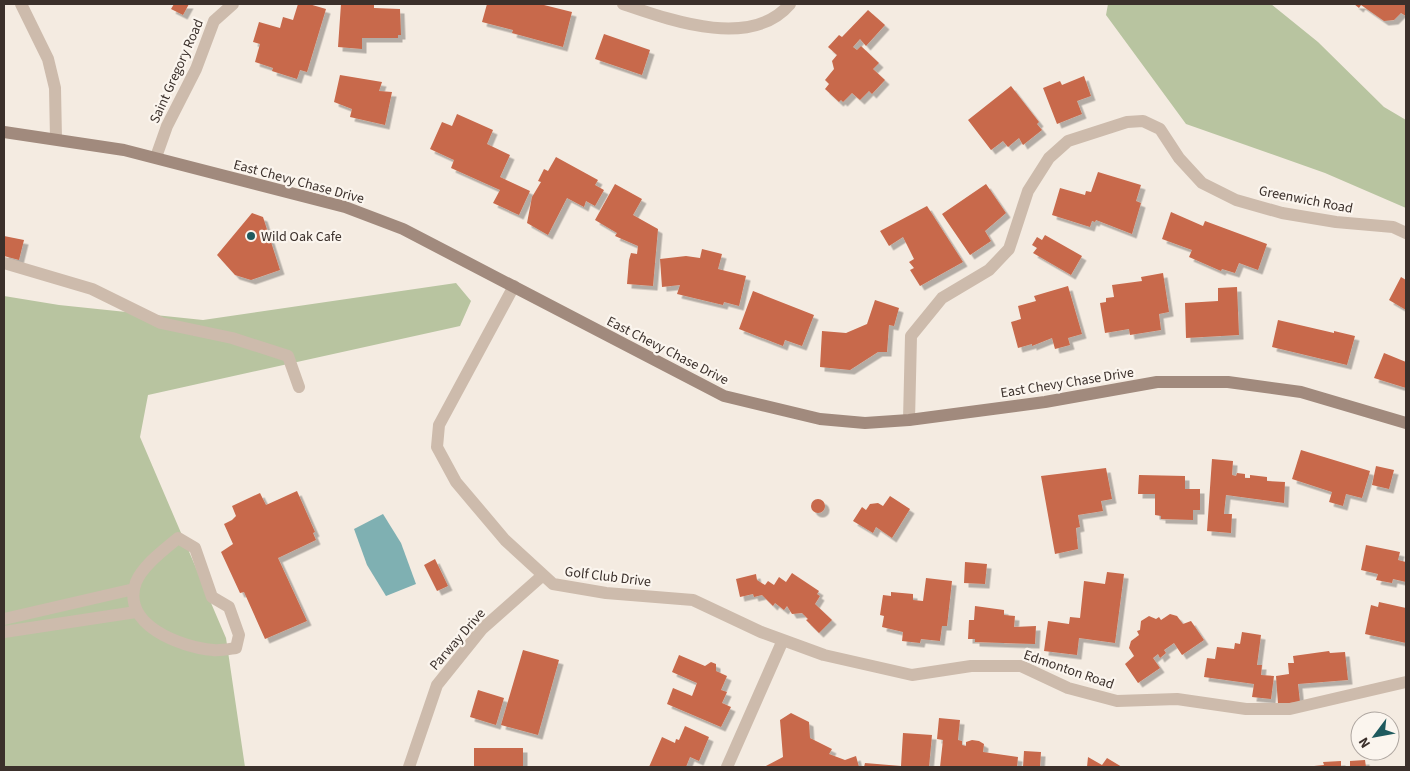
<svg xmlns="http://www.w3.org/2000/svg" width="1410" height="771" font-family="'Source Sans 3',sans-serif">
	<defs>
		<filter id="shadow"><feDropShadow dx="4.5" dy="4.5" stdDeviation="0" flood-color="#0004"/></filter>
	</defs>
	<rect width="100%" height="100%" fill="#f4ebe1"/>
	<path fill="#b8c4a0" d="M1108 4H1271L1318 42 1384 107 1406 120V208L1325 173 1186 124 1106 15Z
		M456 283 471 301 460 326 148 395 140 437 226 638 245 767H4V296L59 305 203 320Z"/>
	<path fill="#7fb0b2" d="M383 514 401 543 416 584 386 596 367 565 354 529Z"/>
	<path fill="#c8694b" filter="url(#shadow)" d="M174 4H189L183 15 171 9Z
		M298 4H309L326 9 307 72 300 70 297 79 272 71 273 68 255 62 260 44 253 42 259 22 280 28 283 17 293 20Z
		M341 4H374V8L400 9 401 35H398V38H362V49L338 47Z
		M487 4H540L572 12 563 47 512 33 513 30 482 22Z
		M1354 4H1406V16L1401 13 1394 20 1384 21 1361 5 1359 8Z
		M868 10 885 25 866 46 860 39 853 47 857 50 861 46 879 63 873 69 885 80 872 94 869 91 860 100 852 93 843 102 841 100 839 102 825 89 829 84 825 80 834 69 832 61 837 55 828 47 839 35 842 37Z
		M604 34 650 50 642 75 595 59Z
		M340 75 382 82 379 91 392 92 385 125 350 117 352 109 334 102Z
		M1084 76 1091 96 1077 101 1082 114 1057 124 1043 88 1060 81 1062 85Z
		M1011 86 1039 122 1037 124 1042 130 1023 145 1019 138 1008 147 1003 141 991 150 968 120Z
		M457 114 493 130 487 144 510 155 500 177 530 191 519 215 493 203 500 190 451 168 454 160 430 149 442 122 452 126Z
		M556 157 598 180 595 185 604 190 595 206 586 201 584 207 567 198 548 235 527 223 532 197 541 182 538 181 544 169 548 171Z
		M1098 172 1141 185 1136 201 1141 203 1132 234 1096 220 1095 222 1092 221 1090 227 1052 215 1060 188 1085 195 1086 191 1091 192Z
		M615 184 642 199 633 215 658 229 653 286 627 284 629 260 631 253 637 254 638 246 615 236 617 233 595 220Z
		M986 184 1006 213 985 231 991 241 970 255 942 214Z
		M927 206 963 262 920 286 910 270 914 268 909 262 914 259 903 237 889 246 880 231Z
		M1171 212 1203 226 1205 221 1267 244 1258 270 1239 263 1235 273 1222 269 1221 271 1189 257 1192 250 1162 239Z
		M252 213 263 217 280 270 251 280 235 275 217 255Z
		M1045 235 1082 256 1071 275 1033 253 1037 248 1032 245 1037 237 1042 240Z
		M4 236 24 240 19 260 4 256Z
		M702 249 722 254 718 269 746 276 739 306 724 302 723 305 677 294 680 285 662 287 660 259 686 256 700 258Z
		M1163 273 1169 312 1159 314 1161 330 1130 335 1129 329 1105 333 1100 303 1106 302V298L1114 297 1112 285 1142 281 1141 277Z
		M1401 277 1406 280V310L1389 300Z
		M1068 286 1082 334 1068 338 1070 345 1055 349 1052 338 1032 346V344L1018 348 1011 322 1021 319 1018 306 1036 301 1034 296Z
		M1237 287 1239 335 1186 338 1185 303 1218 301V288Z
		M753 291 814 315 802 346 785 340 783 346 739 329Z
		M875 300 899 308 894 326 889 325 887 352H878L850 370 820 367 822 331 846 333 867 324Z
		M1278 320 1334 333V331L1355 336 1347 365 1272 347Z
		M1384 353 1406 362V388L1374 378Z
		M1301 450 1370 471 1362 498 1346 494 1343 506 1329 502 1332 492 1292 479Z
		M1212 459 1233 461 1232 475 1236 476 1237 473 1245 474V478H1250V475L1267 477V481L1285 482 1284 503 1226 495 1224 514H1232L1231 533 1207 531Z
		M1376 466 1394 470 1389 489 1372 485Z
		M1106 468 1112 499 1101 501 1103 511 1078 515 1080 527 1076 528 1078 549 1055 554 1041 476Z
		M1139 475 1185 476V489H1200V510H1193V520L1161 519V516L1155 515V494H1138Z
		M297 491 315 532 313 533 316 540 278 558 307 621 265 639 244 592 240 593 221 552 233 544 224 524 232 520 236 516 232 506 260 493 266 505Z
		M890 496 910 509 892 538 876 527 873 533 853 521 862 507 866 510 870 504 878 503 883 506Z
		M811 506a7 7 0 1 1 14 0a7 7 0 1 1-14 0Z
		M1366 545 1400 552 1398 560 1406 562V582L1393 579 1392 583 1376 580 1378 574 1361 570Z
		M435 559 448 586 437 591 424 565Z
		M965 562 987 564 985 584 964 583Z
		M1107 572 1124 574 1115 643 1079 638 1077 655 1044 651 1048 621 1069 624 1070 617 1080 618 1084 581 1105 584Z
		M792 573 819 591 817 594 820 596 815 604 832 620 819 633 806 620 808 619 802 613 792 614 787 606 784 610 775 603 773 606 762 595 754 597 753 594 740 597 736 579 756 574 757 580 765 585 768 581 774 585 779 577 786 582Z
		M926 578 952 581 947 626H942L940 641 921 639 920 643 902 641 903 632 882 627 884 616 880 615 883 595 891 596V592L913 594V600L923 601Z
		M1379 602 1406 608V643L1365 634 1371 605 1378 607Z
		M975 606 1004 610V615L1015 616 1014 627 1036 626 1035 644 975 642V639H968L969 620H974Z
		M1170 614 1177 616 1183 624 1191 621 1204 640 1182 655 1174 643 1164 650 1166 653 1160 658 1158 654 1153 658 1160 668 1138 683 1125 664 1134 656 1129 648 1131 641 1139 635 1137 631 1140 630 1141 621 1149 616 1156 619 1159 617 1161 620Z
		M1242 632 1261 635 1257 665H1262L1261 675 1274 676 1271 699 1252 697 1254 684 1204 677 1207 658 1215 659 1217 647 1234 649 1235 643 1240 644Z
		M523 650 559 660 538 735 501 725Z
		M1329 651 1330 653 1345 652 1348 680 1298 684 1300 702 1278 704 1276 676 1289 674 1288 663H1294L1293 656Z
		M679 655 705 666 711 662 716 664V671L727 676 721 690 727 692 722 703 731 707 721 727 667 704 673 688 692 696 697 683 672 672Z
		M478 690 504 698 496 725 470 717Z
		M791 713 809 722 810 738 832 749 829 754 845 760 856 756 859 767H764L783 757 780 720Z
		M939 718 960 720 958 740 962 741V745L966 746V742L972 740 979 741 984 744 983 752 1018 757 1017 767H940L943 740 937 739Z
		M685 726 709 737 699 761 690 757 686 767H649L662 737 675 743 676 739 679 740Z
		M903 733 932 735 929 767H864L865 763 901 766Z
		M474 748H523V767H474Z
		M1024 751 1041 752 1040 767H1023Z
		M1088 757 1102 765 1107 758 1122 767H1087Z
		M1365 760 1366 767H1350V761Z
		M1341 761V767H1304L1324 765 1323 762Z"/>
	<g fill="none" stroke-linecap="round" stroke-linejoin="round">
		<path stroke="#cdbbac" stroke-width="12" d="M4 263 92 289 161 323 232 338 288 356 299 387
			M178 538 195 548 212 597 229 607 239 635 236 648C229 649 220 651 213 650 181 647 120 625 136 582 143 565 164 550 178 538Z
			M4 619 134 589
			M4 632 136 612"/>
		<path stroke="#cdbbac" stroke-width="12" d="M623 4C670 20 751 50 790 4
			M156 157 167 126 196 69 214 21 233 4
			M514 286 439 425 437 447 456 482 505 540 553 584 606 593 693 600 761 632 824 655 912 675 971 666H1021L1068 688 1117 701 1177 699 1246 709H1290L1406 682
			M909 420 911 336 942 298 989 270 1009 249 1028 191 1049 158 1068 141 1127 122 1143 121 1160 129 1179 158 1202 183 1236 200 1282 213 1336 222 1393 227 1406 233
			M409 767 437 685 482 629 543 575
			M727 767 783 640"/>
		<path stroke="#cdbbac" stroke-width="12" d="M21 4 48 59 55 88 56 139"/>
		<path stroke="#a18a7d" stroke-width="12" d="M4 132 124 150 345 207 403 229 724 396 820 419 865 423 909 420 1045 402 1157 382H1228L1301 392 1406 423"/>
	</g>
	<circle fill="#1f5a5e" stroke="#fbf5ee" stroke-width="2" cx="251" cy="236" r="5"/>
	<g text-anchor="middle" stroke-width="4.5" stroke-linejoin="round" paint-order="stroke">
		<g font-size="14" fill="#3b302b" stroke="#fbf5ee">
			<text transform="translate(176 71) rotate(-66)" y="5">Saint Gregory Road</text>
			<text transform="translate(299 181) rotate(15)" y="5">East Chevy Chase Drive</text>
			<text transform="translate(1306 199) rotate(11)" y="5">Greenwich Road</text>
			<text transform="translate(668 350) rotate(27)" y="5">East Chevy Chase Drive</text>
			<text transform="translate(1067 382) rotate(-9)" y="5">East Chevy Chase Drive</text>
			<text transform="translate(608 576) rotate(7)" y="5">Golf Club Drive</text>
			<text transform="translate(457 639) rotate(-49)" y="5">Parway Drive</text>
			<text transform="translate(1069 669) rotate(19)" y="5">Edmonton Road</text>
		</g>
		<g font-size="14" fill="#3b302b" stroke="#fbf5ee" text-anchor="start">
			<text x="261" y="241">Wild Oak Cafe</text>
		</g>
	</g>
	<rect width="1410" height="771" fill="none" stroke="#3b302b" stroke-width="10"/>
	<g transform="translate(1375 736) rotate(238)"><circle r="24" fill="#fbf5ee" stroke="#aea6a0"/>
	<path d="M0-4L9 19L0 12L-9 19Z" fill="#1f5a5e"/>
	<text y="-8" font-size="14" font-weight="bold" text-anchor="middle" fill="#3b302b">N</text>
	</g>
</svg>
